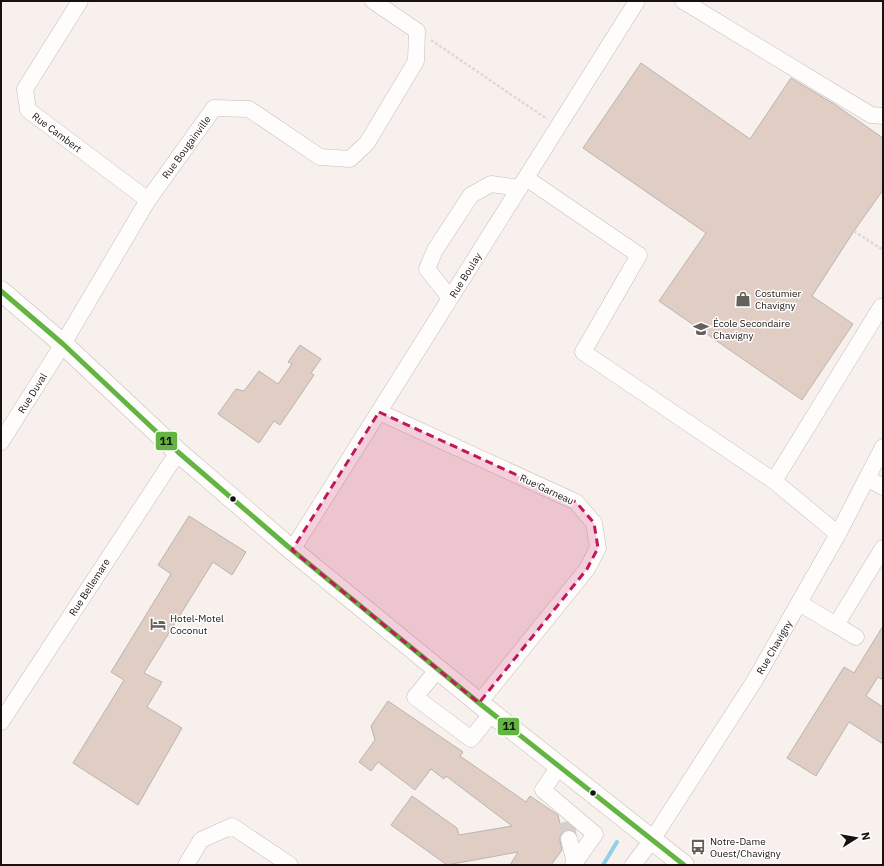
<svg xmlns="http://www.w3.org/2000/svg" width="884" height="866" font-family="'IBM Plex Sans',sans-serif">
	<rect width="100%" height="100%" fill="#f8f0ec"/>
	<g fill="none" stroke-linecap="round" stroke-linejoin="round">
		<path stroke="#91cfeb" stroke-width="4" d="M603 865 617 842"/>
	</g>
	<path fill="#e0cec4" stroke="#bab4b1" d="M641 63 750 139 791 78 834 104 883 138V190L854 231 812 296 853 324 802 400 659 301 706 233 583 148Z
		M300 345 321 359 311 373 314 375 280 425 274 421 259 443 218 414 236 389 244 391 259 371 278 384 292 364 288 362Z
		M189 516 246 552 232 575 213 562 144 673 162 682 147 707 182 728 138 805 73 763 124 680 111 672 171 574 158 565Z
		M883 626V680L878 677 866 696 883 707V744L849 722 816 776 787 758 844 667 854 673Z
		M388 701 463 752 460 756 526 802 530 796 558 815 560 824 567 822 573 828V831L571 830H566L562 832 560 836V841L562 850 551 865H510L518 852 447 865 391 825 412 796 457 828 459 835 512 826 446 776 444 779 431 769 415 790 378 762 371 771 359 762 375 740 371 726Z"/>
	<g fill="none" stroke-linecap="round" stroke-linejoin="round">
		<path stroke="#d6cfcb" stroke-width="16" stroke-dasharray="16 8" stroke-linecap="butt" d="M567 822 569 839"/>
		<defs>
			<path id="minor" d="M80 1 25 89 28 110 148 200
				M683 1 871 115 883 116
				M526 178 639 255 583 352 774 481 838 534
				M450 298 427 269 435 250 471 195 491 184 520 188
				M379 412 576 502 594 523 598 548 587 569 479 703
				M1 442 63 344 148 200 214 108 249 109 320 157 350 159 367 143 416 61 417 31 373 1
				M867 478 883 487
				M774 481 881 307 883 308
				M292 550 637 1
				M799 603 836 625 883 548
				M836 625 856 637
				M438 669 415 697 471 739 492 713
				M1 722 178 452
				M559 766 543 790 595 834 573 865
				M569 839 575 863
				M186 865 201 840 232 826 290 865
				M633 865 652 840 755 680 838 534 883 447"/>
			<path id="major" d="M1 291 63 344 178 452 292 550 479 703 684 865"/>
		</defs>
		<use href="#minor" stroke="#c4bdba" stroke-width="17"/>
		<use href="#major" stroke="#c4bdba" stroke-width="21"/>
		<path stroke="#dcd9d8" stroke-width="2.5" stroke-dasharray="3 2" stroke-linecap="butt" d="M431 40 547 119
			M854 231 883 250"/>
		<use href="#minor" stroke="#fefdfc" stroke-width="16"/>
		<use href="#major" stroke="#fefdfc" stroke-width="20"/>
		<defs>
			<path id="bus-1" d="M1 291 63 344 178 452 292 550 479 703 684 865"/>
		</defs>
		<use href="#bus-1" stroke="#fff" stroke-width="8"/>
		<use href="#bus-1" stroke="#64b442" stroke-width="5"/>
	</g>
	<path fill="#c2185b" fill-opacity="0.2" stroke="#c2185b" stroke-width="3" stroke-dasharray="8 5" stroke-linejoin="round" d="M379 412 576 502 594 523 598 548 587 569 479 703 292 550Z"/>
	<defs>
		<symbol id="shop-bare" viewBox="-9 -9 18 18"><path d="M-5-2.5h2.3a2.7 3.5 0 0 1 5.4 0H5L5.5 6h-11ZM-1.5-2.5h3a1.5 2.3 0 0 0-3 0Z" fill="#66605d" stroke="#fff" stroke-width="2.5" paint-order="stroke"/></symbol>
		<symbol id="school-bare" viewBox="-9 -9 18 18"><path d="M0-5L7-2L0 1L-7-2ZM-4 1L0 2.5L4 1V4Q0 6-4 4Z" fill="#66605d" stroke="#fff" stroke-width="2.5" paint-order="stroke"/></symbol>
		<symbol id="hotel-bare" viewBox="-9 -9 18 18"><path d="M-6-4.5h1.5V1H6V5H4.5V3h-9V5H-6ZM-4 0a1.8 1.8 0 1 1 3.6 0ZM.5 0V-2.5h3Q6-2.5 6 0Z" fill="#66605d" stroke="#fff" stroke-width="2.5" paint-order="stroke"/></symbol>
		<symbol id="bus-bare" viewBox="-9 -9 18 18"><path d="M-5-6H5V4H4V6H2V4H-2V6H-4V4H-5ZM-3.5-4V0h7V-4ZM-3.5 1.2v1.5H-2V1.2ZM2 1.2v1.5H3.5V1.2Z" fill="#66605d" stroke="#fff" stroke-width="2.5" paint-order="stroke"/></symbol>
	</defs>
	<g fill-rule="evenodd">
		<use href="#shop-bare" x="732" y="288" width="22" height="22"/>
		<use href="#school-bare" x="690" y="318" width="22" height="22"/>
		<use href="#hotel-bare" x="147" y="613" width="22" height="22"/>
		<use href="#bus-bare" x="687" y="836" width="22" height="22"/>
	</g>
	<g fill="#171210" stroke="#fff" stroke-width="1.5">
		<circle cx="233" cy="499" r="3.5"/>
		<circle cx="593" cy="793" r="3.5"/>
	</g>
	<g text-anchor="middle" stroke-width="3" stroke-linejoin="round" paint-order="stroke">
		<g font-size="10" fill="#171210" stroke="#fff">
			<text transform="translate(57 132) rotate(37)" y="4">Rue Cambert</text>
			<text transform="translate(186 147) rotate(-54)" y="4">Rue Bougainville</text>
			<text transform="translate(465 275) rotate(-58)" y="4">Rue Boulay</text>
			<text transform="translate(32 393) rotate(-58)" y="4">Rue Duval</text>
			<text transform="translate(547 489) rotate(25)" y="4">Rue Garneau</text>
			<text transform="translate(89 587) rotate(-57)" y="4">Rue Bellemare</text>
			<text transform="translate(774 647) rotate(-60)" y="4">Rue Chavigny</text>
		</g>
		<g font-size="10" fill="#171210" stroke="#fff" text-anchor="start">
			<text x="755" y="297">Costumier<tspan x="755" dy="12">Chavigny</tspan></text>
			<text x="713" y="327">École Secondaire<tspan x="713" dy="12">Chavigny</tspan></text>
			<text x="170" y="622">Hotel-Motel<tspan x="170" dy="12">Coconut</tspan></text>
			<text x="710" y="845">Notre-Dame<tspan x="710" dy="12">Ouest/Chavigny</tspan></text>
		</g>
	</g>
	<g stroke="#fff" stroke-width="1.5">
		<rect x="155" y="431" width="23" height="20" rx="4" fill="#64b442"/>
		<rect x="497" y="717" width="23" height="19" rx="4" fill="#64b442"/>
	</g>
	<g font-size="11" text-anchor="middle" font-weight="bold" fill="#111">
		<text x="166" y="445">11</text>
		<text x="509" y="730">11</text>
	</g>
	<rect width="884" height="866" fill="none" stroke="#171210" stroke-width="4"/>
	<g transform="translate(856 838) rotate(79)" stroke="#ffffff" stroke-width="3" paint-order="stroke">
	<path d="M0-3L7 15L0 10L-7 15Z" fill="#171210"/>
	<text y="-6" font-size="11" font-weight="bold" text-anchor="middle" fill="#171210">N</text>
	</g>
</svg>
